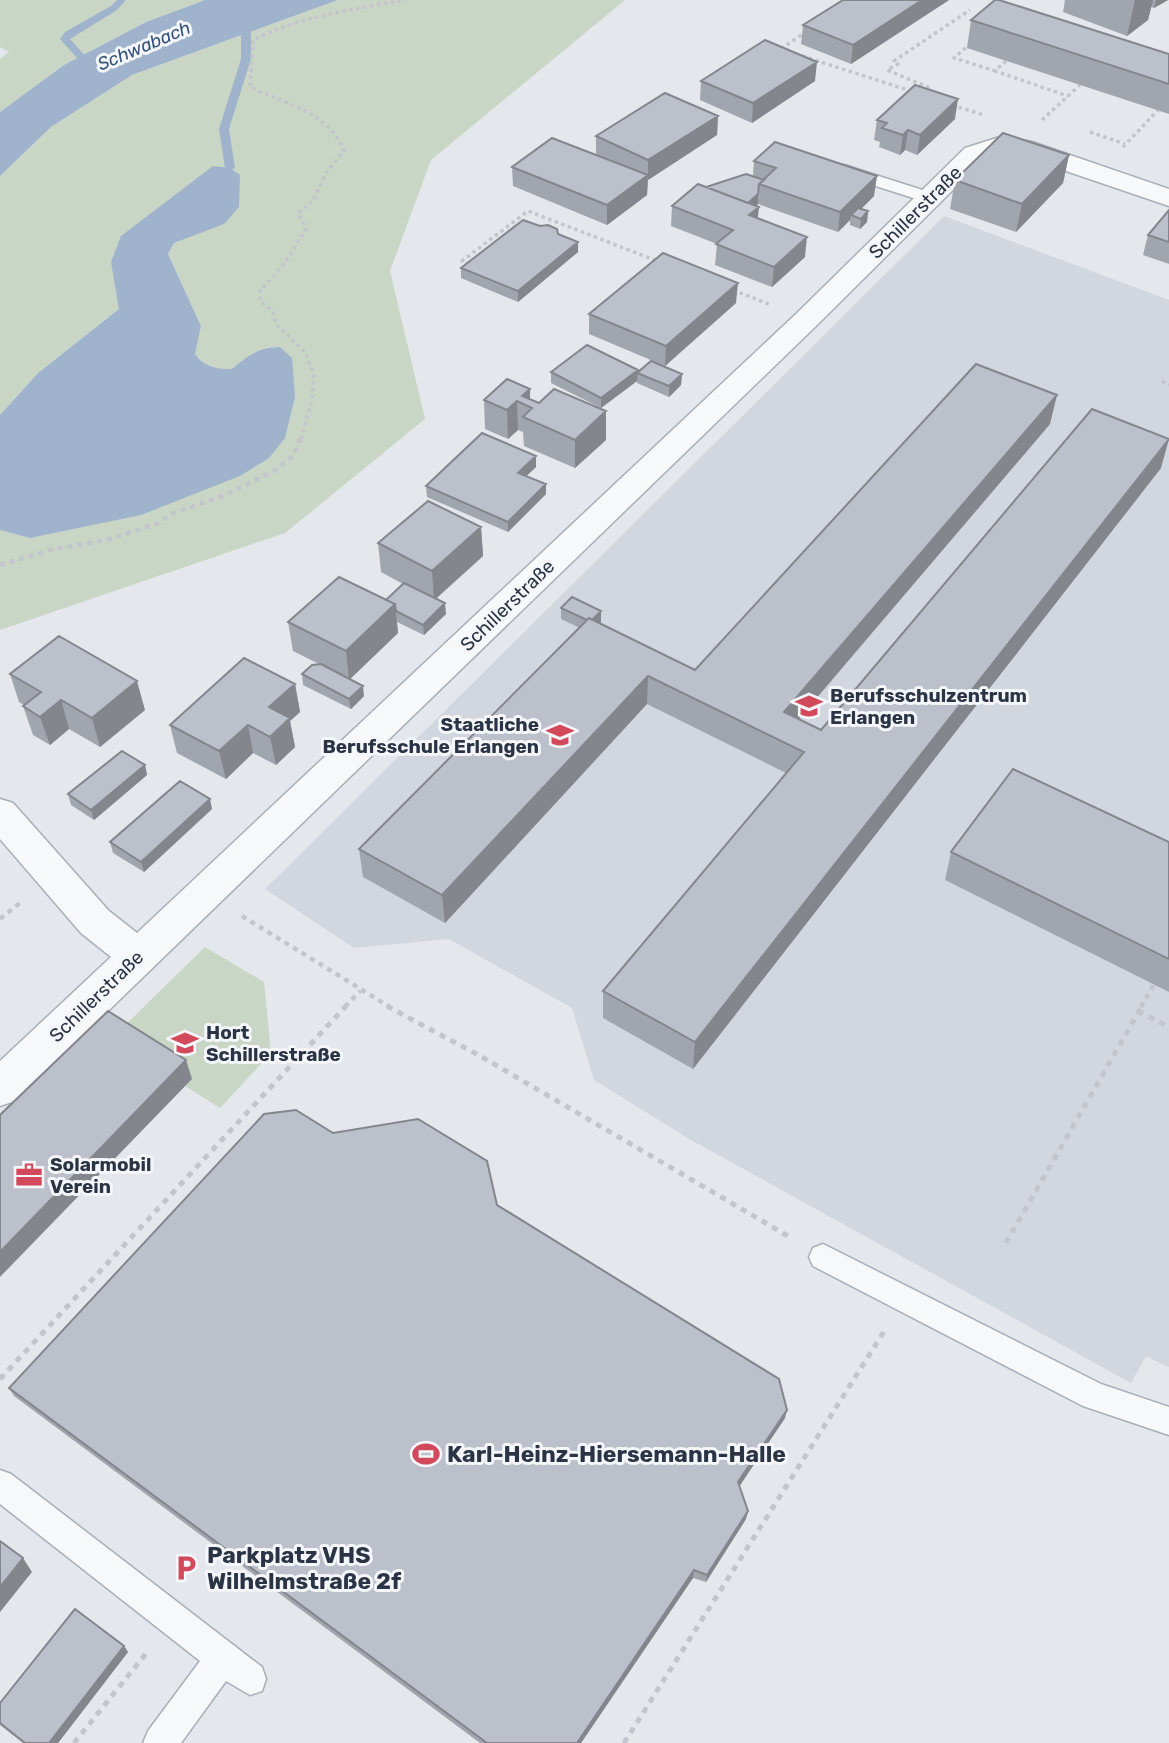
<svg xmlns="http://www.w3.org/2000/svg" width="1169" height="1743" font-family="Rubik,sans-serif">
	<rect width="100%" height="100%" fill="#e4e7ec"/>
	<path fill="#d2d6de" d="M944 216 1169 300V1367L1146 1356 1131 1383 691 1140 594 1080 572 1008 449 939 354 948 265 889Z"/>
	<path fill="#c9d6c5" d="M0 0H205L146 22 64 65 0 112V59L9 52 0 47Z
		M338 0H625L431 160 390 271 425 419 285 533 0 630V530L30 538 280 347C256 348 251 353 233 369 218 369 204 367 195 354L201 326 168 254 174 243 189 236 240 175 118 295 119 309 38 373 0 415V176L51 127 132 75Z
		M205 947 264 982 271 1053 220 1108 185 1086 191 1079 118 1032Z"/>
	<path fill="#9fb4cc" d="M205 0H338L132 75 51 127 0 176V112L64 65 146 22Z
		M213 166 230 168 240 175 239 207 224 224 174 243 168 254 201 326 195 354C204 367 218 369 232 369 251 354 256 348 280 347L292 358 295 397 285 438 269 458 240 476 141 515 30 538 0 530V415L38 373 119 309 111 262 121 236Z"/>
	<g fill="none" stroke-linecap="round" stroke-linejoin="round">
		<path fill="#9fb4cc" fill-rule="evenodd" d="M117 0H126L117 10 70 39 96 68 88 70 60 39 65 32 111 6Z
			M260 0H268L251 32V59L229 129 235 168 230 171 225 168 219 129 241 59V32Z"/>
		<defs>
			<path id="lane" d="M844 165 935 194 938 198 929 203 838 174 835 170 838 166Z
				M823 1244 1101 1384 1169 1407V1435L1083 1406 813 1266 809 1257 813 1248Z
				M0 1470 11 1474 262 1667 266 1679 262 1691 250 1695 226 1681 181 1743H143L148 1731 200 1661 0 1504Z"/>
			<path id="street" d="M1000 137 1032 142 1169 189V206L1019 155 1002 153 983 160 817 325 15 1101 0 1106V1061L111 957 81 933 0 839V799L13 803 109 911 137 933 797 313 965 148Z"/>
		</defs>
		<use href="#lane" stroke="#a9aeb7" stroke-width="3"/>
		<use href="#street" stroke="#a9aeb7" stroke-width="3"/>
		<path stroke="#c2c5cb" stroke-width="3.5" stroke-dasharray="3.5 3.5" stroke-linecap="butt" d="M971 43 954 58 995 71
			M781 49 807 31
			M802 56 914 92
			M1006 61 995 71 1068 96
			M925 92 930 88 887 70 898 64 894 61 970 10
			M952 105 984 115
			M1042 120 1080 85
			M1090 132 1125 144
			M1123 147 1158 110
			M469 264 462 261 528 211 660 262
			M733 290 771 305
			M1162 381 1169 385
			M301 439 312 400 314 374 305 352 276 324 273 312 260 301V291L286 261 306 229 298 213 313 201 326 173 344 150C326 111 286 104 250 87L253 40C298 17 354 9 404 0"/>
		<path stroke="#c2c5cb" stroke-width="4.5" stroke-dasharray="5 5" stroke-linecap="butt" d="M0 565 50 550 106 540 159 523 171 514 225 495 274 471 294 455 301 437
			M242 916 390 1007
			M0 919 21 902
			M345 1007 360 991
			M1141 1007 1154 984"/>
		<path stroke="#c2c5cb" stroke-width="5" stroke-dasharray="6 6" stroke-linecap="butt" d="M387 1006 482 1057 793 1239
			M1138 1011 1169 1027
			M1006 1243 1142 1006
			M0 1379 346 1006
			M74 1743 148 1651
			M624 1743 885 1330"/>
		<use href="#lane" fill="#f7f8fa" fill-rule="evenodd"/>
		<use href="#street" fill="#f7f8fa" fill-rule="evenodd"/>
	</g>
	<path fill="#a1a5ae" d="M949 0 851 64 801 44 803 25Z
		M1065 0H1168L1154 8 1151 7 1148 20 1127 36 1063 12Z
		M971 20 1169 54V114L967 48Z
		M701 81H815L752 123 700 100Z
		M718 116 717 135 648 180 647 195 607 225 513 186 512 167 596 155V136Z
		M955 119 917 155 905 150 900 155 879 147 880 142 874 140 877 120Z
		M1069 155 1063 183 1016 232 950 209 955 180Z
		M754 161 874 196 861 209 868 211 867 222 860 229 850 225V220L838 232 758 204 756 206 758 219 805 257 772 287 715 265 717 244 671 226 672 206 706 187 753 176Z
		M1169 210V264L1143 255 1148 235Z
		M578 242V252L518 302 461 278V268Z
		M736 303 665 366 589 334V314Z
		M551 372H638L682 374 681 385 669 397 637 383V381L601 408 551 383Z
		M530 399 606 440 575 468 524 446 523 432 518 430 508 439 485 429 484 400Z
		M1050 424 798 719 821 730 1161 468 693 1069 603 1018V991L786 773 647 704 445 923 363 877 359 849 580 628 561 619V608L601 622 599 623 695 670Z
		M536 456V467L526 476 546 494 508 532 427 497 426 486Z
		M481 527 483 556 436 599 446 614 424 635 397 622 398 633 350 679 364 696 351 709 303 685 302 674 319 664 293 651 288 622 386 600 403 584 381 572 378 543Z
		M10 674 145 710 100 747 69 729 50 745 33 735 23 706 24 705 19 702Z
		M295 684 300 712 290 721 295 747 276 765 253 753 226 779 177 753 170 725Z
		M145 765 147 775 94 820 71 805 68 794Z
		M212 809 144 872 113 853 110 842Z
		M1169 842V992L945 880 951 852Z
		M333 1133 497 1205 785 1418 739 1486 746 1519 706 1582 693 1578 581 1743H480L14 1396 9 1388Z
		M124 1646 128 1652 58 1743H23L0 1725V1703Z"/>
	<path fill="#83868d" d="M922 0H949L851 64 853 45Z
		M1135 0H1153L1148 20 1127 36Z
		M1156 0H1168L1154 8Z
		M817 62 815 81 752 123 753 103Z
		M958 99 955 119 917 155 920 135Z
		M718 116 717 135 648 180V160Z
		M908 130 905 150 900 155 903 135Z
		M1069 155 1063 183 1016 232 1022 204Z
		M648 175 647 195 607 225V205Z
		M877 176 874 196 854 216 851 215 850 220 838 232 840 212Z
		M758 194V204L740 220 741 210Z
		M759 207 757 227 749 215Z
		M868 211 867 222 860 229 861 219Z
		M807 237 805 257 772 287 774 267Z
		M578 242V252L518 302V291Z
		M738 283 736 303 665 366 666 346Z
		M638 370 637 381 601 408V398Z
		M682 374 681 385 669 397V386Z
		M530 389V407L522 396Z
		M1057 395 1050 424 780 741 784 712Z
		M517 401 518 430 508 439 507 410Z
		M606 411V440L575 468V440Z
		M1169 439 1161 468 693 1069 695 1042Z
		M536 456V467L519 483 518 473Z
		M546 484V494L508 532V522Z
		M481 527 483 556 434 600 432 571Z
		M445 603 446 614 424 635 423 625Z
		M395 604 398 633 349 680 346 651Z
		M601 611V622L590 632V622Z
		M648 676 647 704 445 923 442 895Z
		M137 681 145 710 100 747 92 718Z
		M295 684 300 712 290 721 295 747 276 765 270 737 269 707Z
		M363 686 364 696 351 709 349 699Z
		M61 700 69 729 50 745 40 717Z
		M248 725 253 753 226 779 219 751Z
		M145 765 147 775 94 820 91 810Z
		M210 799 212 809 144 872 141 862Z
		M186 1060 192 1079 0 1277V1252Z
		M787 1410 785 1418 737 1490 738 1482Z
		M748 1511 746 1519 706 1582 707 1575Z
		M23 1558 32 1572 0 1612V1587Z
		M694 1570 693 1578 581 1743H577Z
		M124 1646 128 1652 58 1743H49Z"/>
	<path fill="#bbc0ca" stroke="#83868d" stroke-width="2" d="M843 0H922L853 45 803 25Z
		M995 0H999L1169 54V84L971 20Z
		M765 40 817 62 753 103 701 81Z
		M915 85 958 99 920 135 908 130 903 135 882 128 887 123 877 120Z
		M665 93 718 116 648 160 596 136Z
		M1003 133 1069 155 1022 204 955 180Z
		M552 138 648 175 607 205 512 167Z
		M775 142 877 176 840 212 759 184 776 168 754 161Z
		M746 174 764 180 759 184 758 194 748 203 706 187Z
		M698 184 759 207 749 215 807 237 774 267 716 244 733 230 672 206Z
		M858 208 868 211 861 219 851 215Z
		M1169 210V242L1148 235Z
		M523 220 540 226 548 225 557 229 558 234 578 242 518 291 461 268Z
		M663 253 738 283 666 346 589 314Z
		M587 345 638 370 601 398 551 372Z
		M651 361 682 374 669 386 637 373Z
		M976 364 1057 395 784 712 821 730 1092 409 1169 439 695 1042 603 991 804 752 648 676 442 895 359 849 589 618 695 670Z
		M507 379 530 389 522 396 539 403 554 389 606 411 575 440 523 417 532 408 517 401 507 410 484 400Z
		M482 433 536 456 518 473 546 484 508 522 426 486Z
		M428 501 481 527 432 571 378 543Z
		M339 577 395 604 346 651 288 622Z
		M404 583 445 603 423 625 396 611 395 604 386 600Z
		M572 597 601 611 592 620 589 618 587 620 561 608Z
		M59 636 137 681 92 718 61 700 40 717 23 706 41 692 10 674Z
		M244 658 295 684 269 707 290 718 270 737 248 725 219 751 170 725Z
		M321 664 363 686 349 699 302 674 312 665Z
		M122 751 145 765 91 810 68 794Z
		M1013 769 1169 842V959L951 852Z
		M180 781 210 799 141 862 110 842Z
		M108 1011 186 1060 0 1252V1115Z
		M296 1110 333 1133 418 1119 487 1161 497 1205 779 1379 787 1410 738 1482 748 1511 707 1575 694 1570 577 1743H487L9 1388 264 1114Z
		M0 1541 23 1558 0 1587Z
		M75 1609 124 1646 49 1743H25L0 1723V1703Z"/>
	<defs>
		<symbol id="school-bare" viewBox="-9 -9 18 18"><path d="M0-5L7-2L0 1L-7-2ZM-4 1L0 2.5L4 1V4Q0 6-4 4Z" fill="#d1495b" stroke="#f4f6f9" stroke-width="2.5" paint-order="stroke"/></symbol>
		<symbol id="office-bare" viewBox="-9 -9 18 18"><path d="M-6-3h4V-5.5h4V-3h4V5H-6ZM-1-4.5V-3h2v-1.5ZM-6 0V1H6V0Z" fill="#d1495b" stroke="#f4f6f9" stroke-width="2.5" paint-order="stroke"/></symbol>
		<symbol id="stadium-bare" viewBox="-9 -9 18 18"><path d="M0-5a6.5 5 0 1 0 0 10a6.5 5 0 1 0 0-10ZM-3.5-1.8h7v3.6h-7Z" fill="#d1495b" stroke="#f4f6f9" stroke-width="2.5" paint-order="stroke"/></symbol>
		<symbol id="parking-bare" viewBox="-9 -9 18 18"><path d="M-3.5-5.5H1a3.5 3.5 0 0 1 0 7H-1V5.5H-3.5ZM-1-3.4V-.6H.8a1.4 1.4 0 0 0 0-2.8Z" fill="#d1495b" stroke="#f4f6f9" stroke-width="2.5" paint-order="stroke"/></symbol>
	</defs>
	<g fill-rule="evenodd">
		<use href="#school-bare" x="790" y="687" width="38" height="38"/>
		<use href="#school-bare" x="541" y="716" width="38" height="38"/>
		<use href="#school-bare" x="166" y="1024" width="38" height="38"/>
		<use href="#office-bare" x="10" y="1156" width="38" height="38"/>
		<use href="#stadium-bare" x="407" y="1435" width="38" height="38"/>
		<use href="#parking-bare" x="167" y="1549" width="38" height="38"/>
	</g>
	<g text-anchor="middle" stroke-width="6" stroke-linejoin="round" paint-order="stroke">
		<g font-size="18" font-style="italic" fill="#34527a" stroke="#f4f6f9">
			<text transform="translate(144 46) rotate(-23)" y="6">Schwabach</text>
		</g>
		<g font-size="19" fill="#2b3445" stroke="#f4f6f9">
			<text transform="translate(915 212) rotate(-45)" y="7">Schillerstraße</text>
			<text transform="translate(507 605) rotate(-44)" y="7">Schillerstraße</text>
			<text transform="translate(96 996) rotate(-44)" y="7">Schillerstraße</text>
		</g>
		<g font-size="19" font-weight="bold" fill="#2b3445" stroke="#f4f6f9" text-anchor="start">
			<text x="830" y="702">Berufsschulzentrum<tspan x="830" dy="22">Erlangen</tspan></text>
			<text x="539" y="731" text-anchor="end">Staatliche<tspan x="539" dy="22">Berufsschule Erlangen</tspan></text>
			<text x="206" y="1039">Hort<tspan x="206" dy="22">Schillerstraße</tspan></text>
			<text x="50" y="1171">Solarmobil<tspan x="50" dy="22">Verein</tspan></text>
		</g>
		<g font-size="23" font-weight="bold" fill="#2b3445" stroke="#f4f6f9" text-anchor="start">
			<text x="447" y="1462">Karl-Heinz-Hiersemann-Halle</text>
			<text x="207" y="1563">Parkplatz VHS<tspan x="207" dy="26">Wilhelmstraße 2f</tspan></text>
		</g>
	</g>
</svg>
